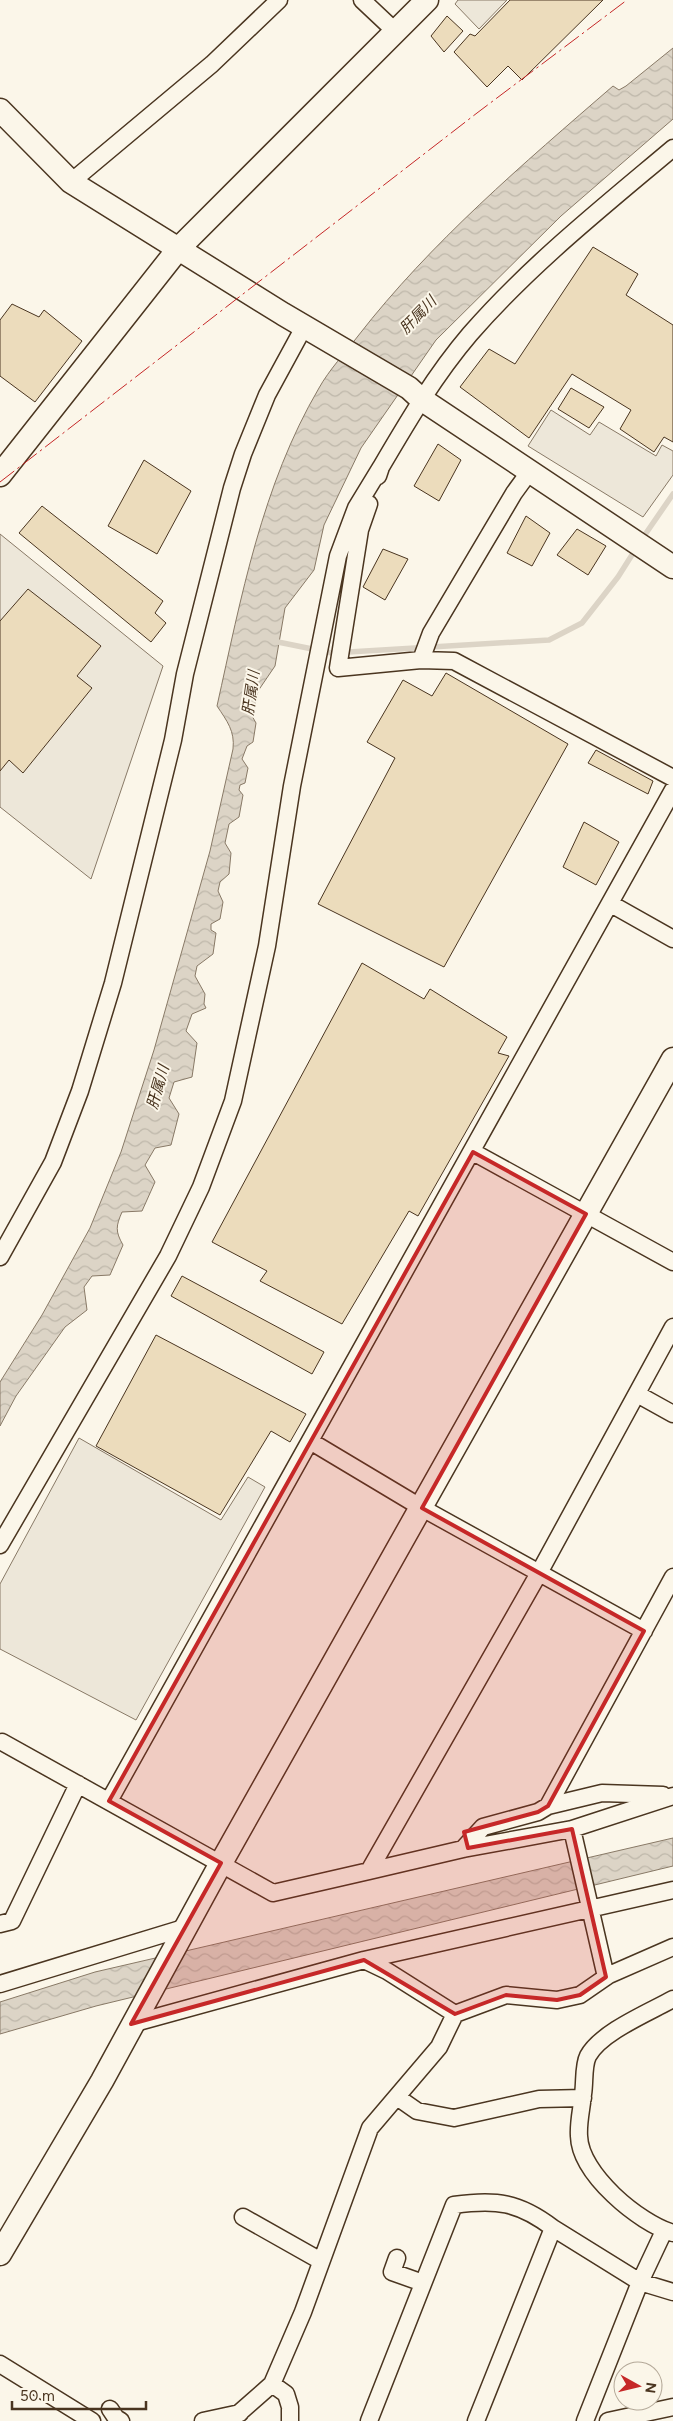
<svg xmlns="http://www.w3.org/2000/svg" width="673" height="2421" font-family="Figtree,'Noto Sans JP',sans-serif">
	<defs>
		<pattern id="water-waves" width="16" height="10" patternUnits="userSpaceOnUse" patternTransform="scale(1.25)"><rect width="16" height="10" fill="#dcd4c6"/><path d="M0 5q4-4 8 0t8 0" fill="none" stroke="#beb7aa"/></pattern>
	</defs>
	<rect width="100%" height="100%" fill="#fbf6e9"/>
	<path fill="#ede7d9" stroke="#887966" d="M458 0H507L479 29 455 4Z
		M551 410 590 435 599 422 656 456 662 445 673 451V475L643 517 528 446Z
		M0 534 163 666 91 879 0 807Z
		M79 1438 221 1520 248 1477 265 1487 136 1720 0 1649V1584Z"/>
	<path fill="url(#water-waves)" stroke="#887966" d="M673 48V119L561 216 436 340 361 448 324 525 314 570 285 608 275 666 258 691 252 716 256 723 253 742 247 746 242 759 248 768 245 783 240 785 239 790 243 795 239 817 229 824 225 843 231 853 229 874 220 882 218 891 223 902 220 919 211 924V930L216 933 213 954 197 966 195 976 205 994 204 1004 206 1008 192 1014 186 1031 197 1043 192 1077 174 1082 169 1098 179 1114 171 1145 155 1148 145 1165 155 1182 142 1211 122 1212C116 1226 115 1231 123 1245L110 1275 92 1276 84 1287 87 1310 65 1327 16 1396 0 1426V1382L42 1315 90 1228 121 1152 154 1050 210 851 233 749C235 731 227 721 217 706 241 598 262 485 319 388 329 370 345 353 358 336 431 242 523 164 613 86L619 90 626 86Z
		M673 1838V1866L96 2006 0 2034V2002L95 1972Z"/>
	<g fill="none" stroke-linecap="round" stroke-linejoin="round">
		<path stroke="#dcd4c6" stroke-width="5.5" d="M642 539 673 494
			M273 641 332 653 549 640 582 623 618 577 637 547"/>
	</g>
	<path fill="#ecdcbc" stroke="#4a3520" d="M510 0H603L522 80 508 66 487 87 454 52 470 34 475 36Z
		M447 16 463 31 444 52 431 36Z
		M593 247 638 274 626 295 673 325V442L664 437 654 452 620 429 631 410 572 374 529 438 460 387 489 349 515 364Z
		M12 304 39 317 44 310 82 341 35 402 0 376V320Z
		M571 388 604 407 589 428 558 409Z
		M438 444 461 460 439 501 414 486Z
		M144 460 191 491 157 554 108 526Z
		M42 506 163 601 155 613 166 623 151 642 19 533Z
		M526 516 550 533 532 566 507 553Z
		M577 529 606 546 588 575 557 555Z
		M383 549 408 559 385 600 363 587Z
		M28 589 101 646 77 676 92 688 23 773 9 760 0 771V621Z
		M446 673 568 744 444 967 318 904 395 758 367 742 403 680 432 696Z
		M596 750 653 781 648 794 588 763Z
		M584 822 619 842 596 885 563 867Z
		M362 963 424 999 430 989 507 1037 498 1053 509 1056 418 1216 409 1211 342 1324 260 1281 267 1271 212 1242Z
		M182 1276 324 1352 312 1374 171 1296Z
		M156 1335 306 1414 290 1442 271 1431 220 1515 96 1446Z"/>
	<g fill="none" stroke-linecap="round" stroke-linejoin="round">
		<defs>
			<path id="street" d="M362 0 396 32
				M71 182 212 64 279 0
				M378 476 381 467C408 421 435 375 470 334 530 265 603 207 673 148
				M369 504 360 530 338 668 421 660 454 661 673 778
				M421 660 431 633 514 493 530 471
				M611 904 673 939
				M473 1152 673 1262
				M0 1257 53 1162 80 1091 113 983 173 740 185 674 232 488 243 454 267 395 304 327
				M637 1394 673 1414
				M310 1441 422 1508 644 1631
				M0 1545 168 1256 201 1187 233 1101 267 946 292 786 338 556 356 508 381 467
				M2 1742 273 1893 369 1871 539 1573 673 1327
				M109 1801 673 790
				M548 1806 673 1577
				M572 1829 606 1977
				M463 1849 483 1827 538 1812 548 1806 602 1793 663 1795
				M369 1871 463 1849 572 1829 673 1796
				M0 1924 12 1921 78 1784
				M364 1960 387 1971 455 2014
				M0 1984 187 1927
				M673 1999C650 2012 601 2032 588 2056 583 2066 585 2083 583 2094 582 2107 578 2122 579 2136 580 2174 639 2223 673 2233
				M131 2024 364 1960 673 1890
				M397 2097 417 2111 454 2118 539 2099 583 2098
				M243 2217 321 2261
				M397 2258 392 2272 423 2283
				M0 2364 92 2421
				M272 2384 286 2394 290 2407V2421
				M110 2409 116 2418 121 2421
				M203 2421 240 2413
				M230 2421 272 2384 303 2312 370 2128 439 2047 455 2014 506 1995 557 2000 580 1995 609 1975 673 1947
				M369 2421 454 2205C496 2199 519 2202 553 2228
				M476 2421 553 2228 640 2282 673 2292
				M585 2421 640 2282 664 2231
				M608 2421 673 2407"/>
			<path id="secondary" d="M0 110 71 182 283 314 409 388 421 399 673 567
				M0 475 179 248 427 0
				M0 2254 102 2081 221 1863 673 1059"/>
		</defs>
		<use href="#street" stroke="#4a3520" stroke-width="19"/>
		<use href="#secondary" stroke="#4a3520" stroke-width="25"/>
		<use href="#street" stroke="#fbf6e9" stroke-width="16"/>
		<use href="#secondary" stroke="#fbf6e9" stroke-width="22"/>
		<path stroke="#c62828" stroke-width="1" stroke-dasharray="18 4 2.5 4" stroke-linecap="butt" d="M0 482 477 113 627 0"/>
	</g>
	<path fill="#c62828" fill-opacity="0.2" stroke="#c62828" stroke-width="4" stroke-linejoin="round" d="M473 1152 586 1214 422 1508 644 1631 548 1806 538 1812 464 1832 468 1848 572 1829 606 1977 580 1995 557 2000 506 1995 455 2014 364 1960 131 2024 221 1863 109 1801Z"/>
	<g text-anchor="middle" stroke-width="4" stroke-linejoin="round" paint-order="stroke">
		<g font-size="15" font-style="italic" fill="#4a3520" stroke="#fbf6e9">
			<text transform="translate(418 315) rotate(-46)" y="5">肝属川</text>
			<text transform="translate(251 693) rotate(-82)" y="5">肝属川</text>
			<text transform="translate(158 1087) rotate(-74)" y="5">肝属川</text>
		</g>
	</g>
	<g transform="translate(638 2386) rotate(98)"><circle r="24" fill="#fbf6e9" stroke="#b4a999"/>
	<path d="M0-4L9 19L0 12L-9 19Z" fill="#c62828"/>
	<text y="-8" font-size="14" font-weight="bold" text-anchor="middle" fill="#4a3520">N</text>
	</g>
	<path d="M12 2401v8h134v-8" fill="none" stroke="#4a3520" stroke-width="2.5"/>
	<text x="20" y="2401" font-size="15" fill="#4a3520" stroke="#fbf6e9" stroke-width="4" paint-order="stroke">50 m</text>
</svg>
